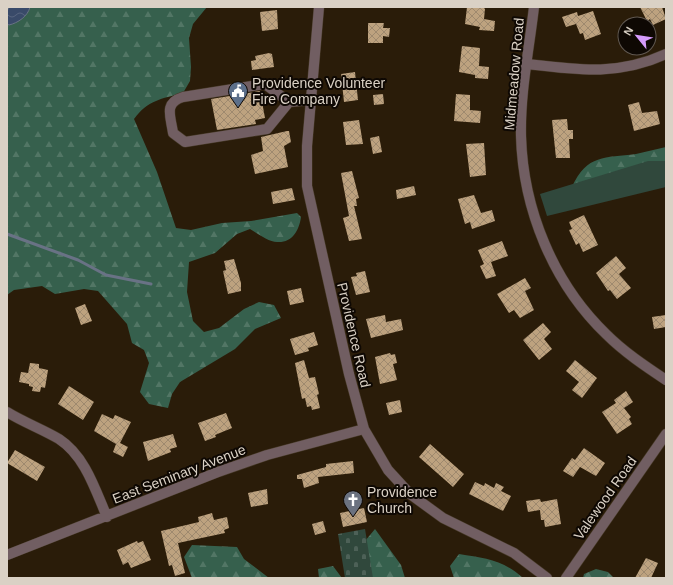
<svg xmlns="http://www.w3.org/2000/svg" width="673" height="585" font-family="Arial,sans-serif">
	<defs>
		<pattern id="forest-firs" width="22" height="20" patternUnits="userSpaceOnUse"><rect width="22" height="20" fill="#36604d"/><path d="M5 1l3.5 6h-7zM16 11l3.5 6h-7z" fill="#527665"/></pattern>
		<pattern id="cemetery-stones" width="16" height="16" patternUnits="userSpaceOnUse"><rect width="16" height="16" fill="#30483c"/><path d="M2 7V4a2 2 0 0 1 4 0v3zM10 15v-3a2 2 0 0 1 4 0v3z" fill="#4d6157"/></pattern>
		<pattern id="water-waves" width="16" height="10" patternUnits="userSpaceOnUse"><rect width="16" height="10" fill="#394a69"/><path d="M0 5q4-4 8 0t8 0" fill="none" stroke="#55637d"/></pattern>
		<pattern id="building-cross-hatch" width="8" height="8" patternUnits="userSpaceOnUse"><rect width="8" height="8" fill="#bda27f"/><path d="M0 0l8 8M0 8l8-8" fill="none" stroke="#9e896e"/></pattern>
	</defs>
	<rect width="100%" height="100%" fill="#2a1c09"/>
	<path fill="url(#forest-firs)" d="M7 7H207L193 24 189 38 191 67 190 81 183 93C161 99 148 100 134 119L157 172 176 228 191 230 222 223 251 221 297 213 301 217C299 231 292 243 277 242 269 242 257 233 250 229L237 234 215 253 189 262 187 292 193 321 204 332 219 328 244 309 259 302 274 305 281 318 255 329 235 349 180 382 172 394 168 408 149 404 140 392 149 363 144 350 132 343 127 324 98 291 84 289 55 294 42 286 14 290 7 295Z
		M666 147V183L572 187C587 154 605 158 636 154 646 152 656 149 666 147Z
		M375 529 401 565 405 578H369L365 541Z
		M192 545 237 547 244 559 269 578H192L184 557Z
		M459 554C485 558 503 560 523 578H454L450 566Z
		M333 566 342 578H319L318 569Z
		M596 569 608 572 614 578H583L584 574Z"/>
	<path fill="url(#cemetery-stones)" d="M365 529 373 578H345L338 534Z"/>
	<path fill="#30483c" d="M648 161H666V187L547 216 540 194Z"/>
	<path fill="url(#water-waves)" stroke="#697285" d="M9 7H30C28 16 18 23 9 25L7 24V11Z"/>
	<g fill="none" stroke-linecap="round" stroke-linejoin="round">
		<path stroke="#697285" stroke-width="3" d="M7 234 78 260 106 275 151 284"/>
	</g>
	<path fill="url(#building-cross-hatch)" d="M467 7H483L485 9 484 19 495 21 494 31 479 30 480 27 465 24Z
		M640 7H662L666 19 653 25 650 19 647 21Z
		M277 10 278 29 262 31 260 12Z
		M593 11 601 34 585 40 583 33 580 34 576 24 566 27 562 17 577 12 578 16Z
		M368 23H384L383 28H390L389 37 383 36V43H368Z
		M462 46 480 48 479 66 489 67 488 79 475 78V75L459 72Z
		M269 53 272 54 274 67 252 70 251 61 256 60 255 56Z
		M355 72 358 100 344 102 341 74Z
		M260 91 265 118 255 120 256 124 217 130 211 99Z
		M383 94 384 104 374 105 373 95Z
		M456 94 470 95V110L481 111 480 123 454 121Z
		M639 102 642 113 657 111 660 124 634 131 628 105Z
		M567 119 568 130H573V139H569L570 158H556L552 120Z
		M359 120 363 144 346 145 343 122Z
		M287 131H289L291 142 284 146 288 167 255 174 251 155 263 151 261 137Z
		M379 136 382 152 373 154 370 138Z
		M484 143 486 175 470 177 466 144Z
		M352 171 359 198 356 199 357 206H354L362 239 349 241 343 218 349 216 341 173Z
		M414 186 416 195 397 199 396 190Z
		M292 188 295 200 273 204 271 192Z
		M474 195 481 213 492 210 495 221 472 229 470 222 465 224 458 199Z
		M584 215 598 245 583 252 579 243 576 245 569 230 572 229 569 222Z
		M502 241 508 256 491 262 496 276 486 279 480 266 484 264 478 250Z
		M616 256 626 268 619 274 631 288 617 299 610 290 608 291 596 273Z
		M234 259 241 283V291L228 294 223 271 226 270 224 261Z
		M365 271 370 292 356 295 351 277 357 276 356 273Z
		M525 278 531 288 525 291 534 310 520 318 514 310 509 313 497 294Z
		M301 288 304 302 290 305 287 291Z
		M85 304 92 321 81 325 75 308Z
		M385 315 386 322 401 319 403 330 371 338 366 319Z
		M666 315V327L654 329 652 317Z
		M543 323 551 332 544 339 552 349 539 360 523 340Z
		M314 332 318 345 308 348 309 351 295 355 290 339Z
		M390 353 391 355 395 354 397 363 393 364 397 380 380 384 375 357Z
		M304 360 309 378 315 377 319 394 317 395 320 408 312 410 311 406 307 407 305 398 302 399 295 363Z
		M575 360 597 378 582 398 572 390 579 382 566 371Z
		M30 363 39 364V368L48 370 45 388 41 387 40 392 32 391 33 387 29 386V384L19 382 21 372 28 373Z
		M69 386 94 402 83 420 58 404Z
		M626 391 633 402 624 408 631 417 629 419 632 424 617 434 602 412 616 403 614 400Z
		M400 400 402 412 389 415 386 403Z
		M226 413 232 428 215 435 216 437 205 441 198 423Z
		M102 414 113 419 115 415 131 422 120 443 128 447 123 457 113 452 116 444 94 431Z
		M173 434 177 447 170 449 171 452 148 461 143 442Z
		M430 444 464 474 453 487 419 457Z
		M584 448 605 463 596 476 580 467 573 477 563 471 572 458 575 460Z
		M15 450 45 467 37 481 7 463Z
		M353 461 354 473 318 477 319 483 304 488 302 479H297V475L326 467V464Z
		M475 482 484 486 485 483 494 488 496 483 504 487 501 491 511 496 503 511 469 494Z
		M267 489 268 504 251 507 248 493Z
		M540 499 541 502 557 499 561 524 545 527 544 520H541L540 510 528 512 526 501Z
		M364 508 367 522 343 527 340 513Z
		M212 513 214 520 227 517 229 528 224 530 225 533 178 543 185 573 175 576 172 565 169 566 161 531 199 522 198 517Z
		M323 521 326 532 315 535 312 524Z
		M137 541 138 543 143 541 151 560 131 568 128 562 123 565 117 550Z
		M646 558 658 563 651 578H635Z"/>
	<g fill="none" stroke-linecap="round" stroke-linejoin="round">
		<defs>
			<path id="minor" d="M319 7 307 146V186L349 374 364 429 388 470 410 494 443 518 514 553 547 578
				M534 7C529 50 520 93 521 136 523 209 553 283 606 334 624 352 645 366 666 380
				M527 64C578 70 618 76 666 54
				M289 102 267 129 185 142 173 133C171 117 163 103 183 97L265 84 289 102 311 100
				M7 412C23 422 42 429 59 439 85 456 95 489 107 517
				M7 555 218 472 267 455 364 429
				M566 578 666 434"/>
		</defs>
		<use href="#minor" stroke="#463927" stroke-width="11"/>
		<use href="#minor" stroke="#715e62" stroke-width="10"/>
	</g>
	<defs>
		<symbol id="civic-pin" viewBox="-11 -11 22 30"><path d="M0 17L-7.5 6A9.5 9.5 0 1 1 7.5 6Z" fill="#5c6f8a" stroke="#0e0803"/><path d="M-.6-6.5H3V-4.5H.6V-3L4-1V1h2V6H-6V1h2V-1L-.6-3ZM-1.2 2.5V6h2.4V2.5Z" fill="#fff"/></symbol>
		<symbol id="church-pin" viewBox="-11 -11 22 30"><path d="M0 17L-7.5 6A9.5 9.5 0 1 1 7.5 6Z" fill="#6b7280" stroke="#0e0803"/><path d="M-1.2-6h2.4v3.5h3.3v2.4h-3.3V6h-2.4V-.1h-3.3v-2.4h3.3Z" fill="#fff"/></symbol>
	</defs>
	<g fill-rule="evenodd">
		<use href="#civic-pin" x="227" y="80" width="22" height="30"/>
		<use href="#church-pin" x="342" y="489" width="22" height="30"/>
	</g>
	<g text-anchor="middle" stroke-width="4" stroke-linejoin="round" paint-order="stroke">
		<g font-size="14" fill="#dad1c5" stroke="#0e0803">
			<text transform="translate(514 74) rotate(-85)" y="5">Midmeadow Road</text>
			<text transform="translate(354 335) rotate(77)" y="5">Providence Road</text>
			<text transform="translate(179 474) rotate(-21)" y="5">East Seminary Avenue</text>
			<text transform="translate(605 498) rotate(-55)" y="5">Valewood Road</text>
		</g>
		<g font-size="14" fill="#dad1c5" stroke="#0e0803" text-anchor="start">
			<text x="252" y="88">Providence Volunteer<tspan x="252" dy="16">Fire Company</tspan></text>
			<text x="367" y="497">Providence<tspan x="367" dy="16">Church</tspan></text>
		</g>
	</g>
	<rect width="673" height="585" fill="none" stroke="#dad1c5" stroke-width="16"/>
	<g transform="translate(637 36) rotate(300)"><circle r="19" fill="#0e0803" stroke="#605851"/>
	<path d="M0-3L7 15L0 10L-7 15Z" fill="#d59bfb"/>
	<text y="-6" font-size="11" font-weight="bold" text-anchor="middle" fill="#dad1c5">N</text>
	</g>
</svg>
